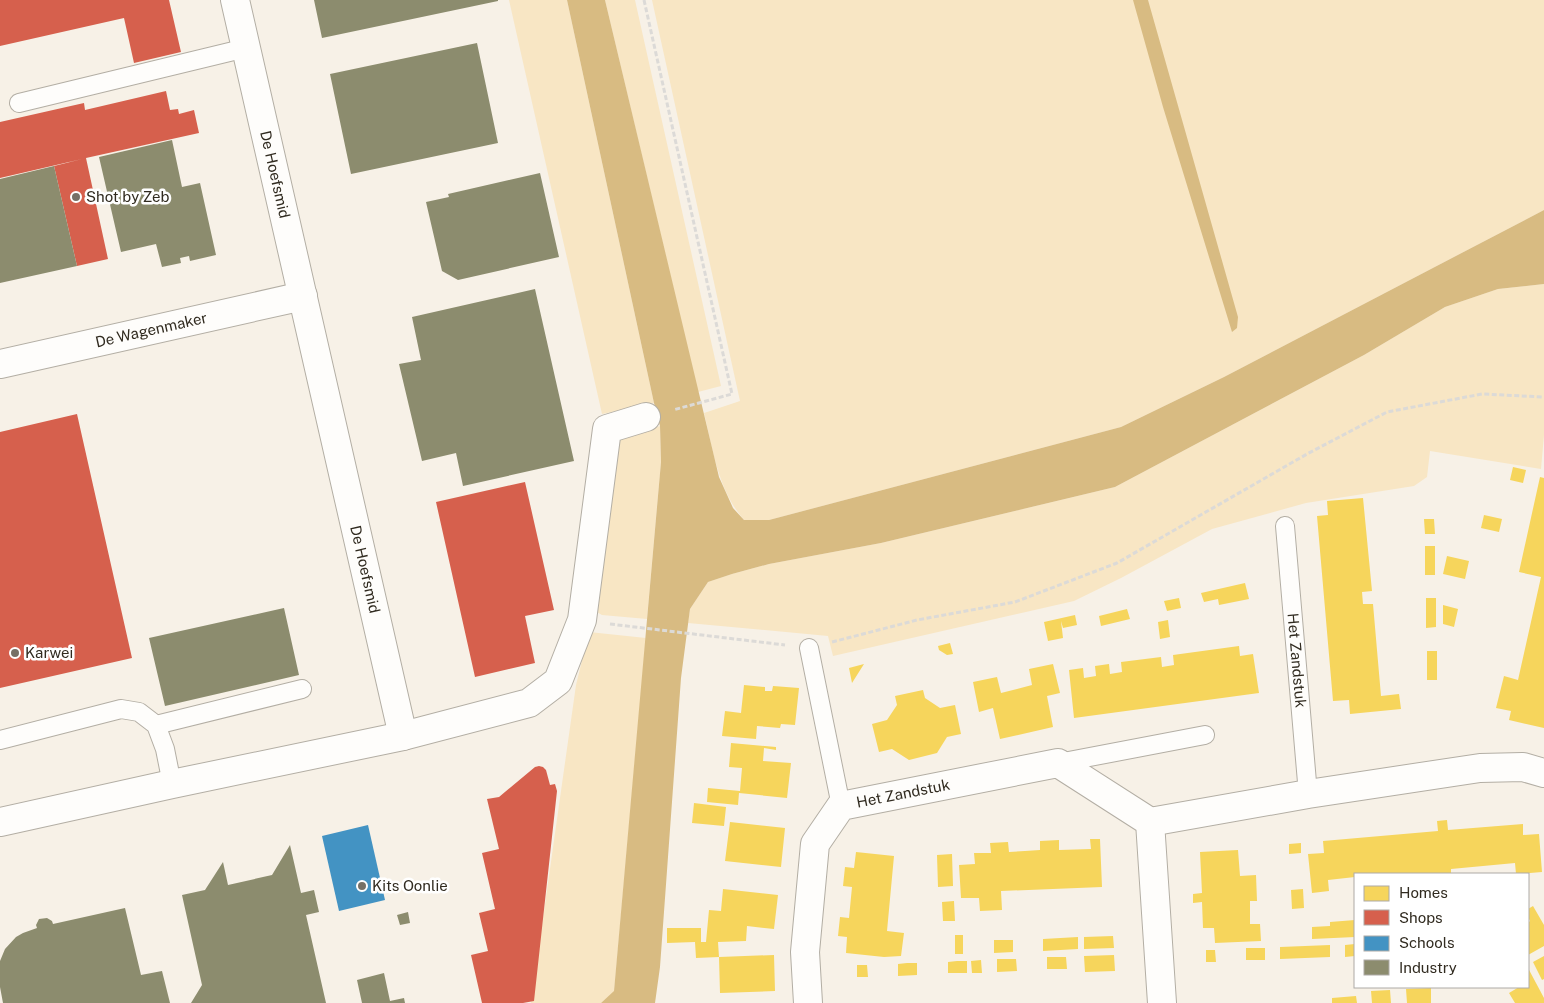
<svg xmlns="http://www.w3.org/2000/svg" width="1544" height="1003" font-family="'Public Sans',sans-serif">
	<rect width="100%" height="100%" fill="#f7f1e7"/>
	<path fill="#f8e6c4" d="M509 0H567L654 403 602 414Z
		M605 0H635L721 386 698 392Z
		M652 0H1544V210L1224 377 1121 427 769 520H744C718 490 713 450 704 413L740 401Z
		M1544 284V435L1541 469 1430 451 1427 477 1414 486 1306 503 1212 529 1121 578 1074 601 833 656 828 636 688 623 690 609 708 582 732 574 769 564 881 543 1115 487 1364 355 1445 307 1498 289Z
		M660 426 661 462 647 619 602 615 593 610 617 439Z
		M589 632 646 638 614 992 601 1003H531L576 685Z"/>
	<path fill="#d8bb82" d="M567 0H605L719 477 733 508 744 520H769L1121 427 1224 377 1544 210V284L1498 289 1445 307 1364 355 1115 487 881 543 769 564 732 574 708 582 690 609 681 678 660 967 655 1003H601L614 991 661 462 660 426 654 403Z
		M1133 0H1148L1238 317 1237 328 1232 332 1163 107Z"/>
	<path fill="#f6d55c" d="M1513 467 1526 470 1523 483 1510 480Z
		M1540 477 1544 478V728L1509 720 1511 711 1496 708 1504 676 1518 680 1541 577 1519 572Z
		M1363 498 1372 591 1362 592 1363 604H1373L1381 696 1399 694 1401 709 1350 714 1349 700 1333 701 1317 516 1328 515 1327 501Z
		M1484 515 1502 519 1499 532 1481 528Z
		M1424 519H1434L1435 534H1425Z
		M1425 546H1435V575H1425Z
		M1447 556 1469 561 1465 579 1443 574Z
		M1245 583 1249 599 1219 605 1218 599 1204 602 1201 593Z
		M1179 598 1181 608 1167 611 1164 601Z
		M1426 598H1436V627L1426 628Z
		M1443 605 1458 609 1454 627 1443 624Z
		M1127 609 1130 619 1101 626 1099 616Z
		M1075 615 1077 625 1063 628 1061 621 1063 638 1048 641 1044 622Z
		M1168 620 1170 637 1160 639 1158 622Z
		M950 643 953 654 947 655 939 650 938 646Z
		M1239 646 1240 656 1253 654 1259 693 1074 718 1069 670 1083 668 1084 678 1096 676 1095 666 1109 664 1110 674 1122 672 1121 662 1161 657 1162 667 1174 665 1173 655Z
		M1427 651H1437V680H1427Z
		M864 664 852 683 849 668Z
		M1053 664 1060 693 1047 696 1053 727 1000 739 993 708 979 712 973 682 997 677 1001 693 1017 689 1032 685 1029 669Z
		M744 685 765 687V691H772L773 686 799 688 795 725 781 724 780 728 757 726 756 739 722 736 725 711 741 713Z
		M923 690 925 698 940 708 955 705 961 734 947 737 937 753 909 760 892 749 879 752 872 724 887 720 897 705 895 696Z
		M731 743 776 747V750L764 748 763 761 791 763 787 798 739 793 738 805 707 802 708 788 740 791 742 768 729 767Z
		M694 803 726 807 724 826 692 823Z
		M1447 820 1448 830 1523 824V835L1539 834 1542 872 1516 874 1515 863 1451 869V874H1355V877L1328 880 1329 891 1312 893 1308 854 1324 853 1323 841 1438 831 1437 821Z
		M730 822 785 828 781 867 725 861Z
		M1090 839H1100L1102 887 1001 891 1002 910 980 911 979 898H961L959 865 975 864 974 853H991L990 843 1008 842 1009 852 1025 851 1040 850V841L1059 840V850L1091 849Z
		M1301 843V853L1289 854V844Z
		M1238 850 1240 876 1256 875 1257 901H1250V924H1260L1261 941 1215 943 1214 928H1203L1202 902 1193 903V894L1202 893 1200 852Z
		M856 852 894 856 887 931 904 933 901 956 884 957 846 953 847 937 838 936 840 917 849 918 852 887 843 886 845 867 854 868Z
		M952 854 953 886 938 887 937 855Z
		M723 889 778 895 774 929 747 926 746 941 718 942 719 957 774 955 775 991 720 993 719 957 696 958 695 942 667 943V928H701V942H706L709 910 721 911Z
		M1303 889 1304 908 1292 909 1291 890Z
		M954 901 955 921H943L942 902Z
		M1533 906 1544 925V946L1528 955V923L1530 921 1528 917V909Z
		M1355 920V937L1312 939V927L1330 926V922Z
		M955 935H963V954H955Z
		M1113 936 1114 948 1084 949V937Z
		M1078 937V949L1043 951V939Z
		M994 940H1013V952L994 953Z
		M1355 944V956L1345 957V945Z
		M1330 945V957L1280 959V947Z
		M1246 948H1265V960H1246Z
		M1206 950H1215L1216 962H1206Z
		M1114 955 1115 971 1085 972 1084 956Z
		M1544 956V979L1542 980 1533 962Z
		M1047 957H1066L1067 969H1047Z
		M997 959H1016L1017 971 997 972Z
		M981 960 982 973H972L971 961Z
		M957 961H967V973H948V962Z
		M907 963H917V975L898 976V964Z
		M857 965H867L868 977H857Z
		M1528 968 1544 998V1003H1515L1509 993 1519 987H1528Z
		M1431 988V1003H1407L1406 989Z
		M1390 990 1391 1003H1372L1371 991Z
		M1356 996 1357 1003H1332V998Z"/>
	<path fill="#d6604d" d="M0 0H169L181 52 134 63 124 18 0 46Z
		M166 91 170 110 178 109 179 114 194 110 199 133 86 158 108 259 77 266 54 166 82 159 0 178V122L84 103 85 110Z
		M77 414 132 658 0 688V432Z
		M525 482 554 610 525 616 535 663 475 677 436 502Z
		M539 766 543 767 546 770 550 785 555 784 557 791 534 1001 523 1003H482L471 955 488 951 479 913 495 909 482 853 499 849 487 799 499 797 535 767Z"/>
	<path fill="#4393c3" d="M368 825 385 900 339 911 322 836Z"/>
	<path fill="#8c8c6e" d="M314 0H498V1L322 38Z
		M477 43 498 143 351 174 330 74Z
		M172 140 182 187 200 183 216 255 190 261 189 256 180 258 181 263 162 267 156 244 121 252 99 157Z
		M54 166 77 266 0 283V179Z
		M540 173 559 257 458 280 442 271 426 202 449 197 448 194Z
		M535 289 574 461 463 486 456 453 422 461 399 364 421 360 412 317Z
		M284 608 299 675 165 706 149 638Z
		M290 845 301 893 314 890 319 912 306 915 326 1003H191L202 985 182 895 205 890 223 862 228 885 272 875Z
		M125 908 141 975 162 971 170 1003H3L0 987V961L5 949 16 937 23 933 37 928 36 925 39 919 47 918 52 921 53 924Z
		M408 912 410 923 400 925 397 915Z
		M384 973 390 1001 404 998 405 1003H362L357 980Z"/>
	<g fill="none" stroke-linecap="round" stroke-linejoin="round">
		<defs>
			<g id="service">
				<path d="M19 103 246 48"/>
				<path id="s1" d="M1285 526 1308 794"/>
				<path d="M809 648 841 806"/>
				<path d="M156 725 302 689"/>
				<path d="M0 740 121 709 139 712 156 725 165 749 172 784"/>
				<path d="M1058 763 1205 735"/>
			</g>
			<g id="minor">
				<path id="s2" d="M235 0 403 736"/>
				<path id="s3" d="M0 364 303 296"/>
				<path d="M0 822 172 784 403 736 529 703 558 681 582 620 607 429 646 417"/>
				<path d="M1150 822 1308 794 1480 768 1523 767 1544 773"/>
				<path id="s4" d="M808 1003 805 952 815 844 841 806 1058 763 1150 822 1162 1003"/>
			</g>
		</defs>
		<use href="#service" stroke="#b3aea4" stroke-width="20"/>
		<use href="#minor" stroke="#b3aea4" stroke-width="30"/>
		<path stroke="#dcdad7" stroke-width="3" stroke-dasharray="5 2.5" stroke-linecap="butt" d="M644 0 732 394 673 410
			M610 624 785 645
			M832 642 917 620 1015 602 1117 563 1307 454 1387 412 1482 394 1544 397"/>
		<use href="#service" stroke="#fefdfb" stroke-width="18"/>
		<use href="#minor" stroke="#fefdfb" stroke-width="28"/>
	</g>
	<g fill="#767066" stroke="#fff" stroke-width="2">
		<circle cx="76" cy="197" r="5"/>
		<circle cx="15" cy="653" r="5"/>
		<circle cx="362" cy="886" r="5"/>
	</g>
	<g text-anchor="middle" stroke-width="5" stroke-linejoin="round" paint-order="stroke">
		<g font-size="15" fill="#312b20" stroke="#fff">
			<text dy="5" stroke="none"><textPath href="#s2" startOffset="179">De Hoefsmid</textPath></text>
			<text dy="5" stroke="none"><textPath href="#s3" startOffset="155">De Wagenmaker</textPath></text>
			<text dy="5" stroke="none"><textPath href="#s2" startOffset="584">De Hoefsmid</textPath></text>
			<text dy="5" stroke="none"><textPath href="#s1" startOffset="135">Het Zandstuk</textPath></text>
			<text dy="5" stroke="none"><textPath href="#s4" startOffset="269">Het Zandstuk</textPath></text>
		</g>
		<g font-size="15" fill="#312b20" stroke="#fff" text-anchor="start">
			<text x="86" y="202">Shot by Zeb</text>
			<text x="25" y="658">Karwei</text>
			<text x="372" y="891">Kits Oonlie</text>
		</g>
	</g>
	<rect x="1354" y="873" width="175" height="115" fill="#ffffff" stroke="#adaaa6"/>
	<rect x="1364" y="886" width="25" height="15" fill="#f6d55c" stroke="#adaaa6"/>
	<text x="1399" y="898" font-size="15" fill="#312b20">Homes</text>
	<rect x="1364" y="910" width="25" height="15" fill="#d6604d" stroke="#adaaa6"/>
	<text x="1399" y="923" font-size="15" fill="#312b20">Shops</text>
	<rect x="1364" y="936" width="25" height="15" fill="#4393c3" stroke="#adaaa6"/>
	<text x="1399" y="948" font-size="15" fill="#312b20">Schools</text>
	<rect x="1364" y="960" width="25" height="15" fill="#8c8c6e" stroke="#adaaa6"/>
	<text x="1399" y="973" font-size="15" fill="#312b20">Industry</text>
</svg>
